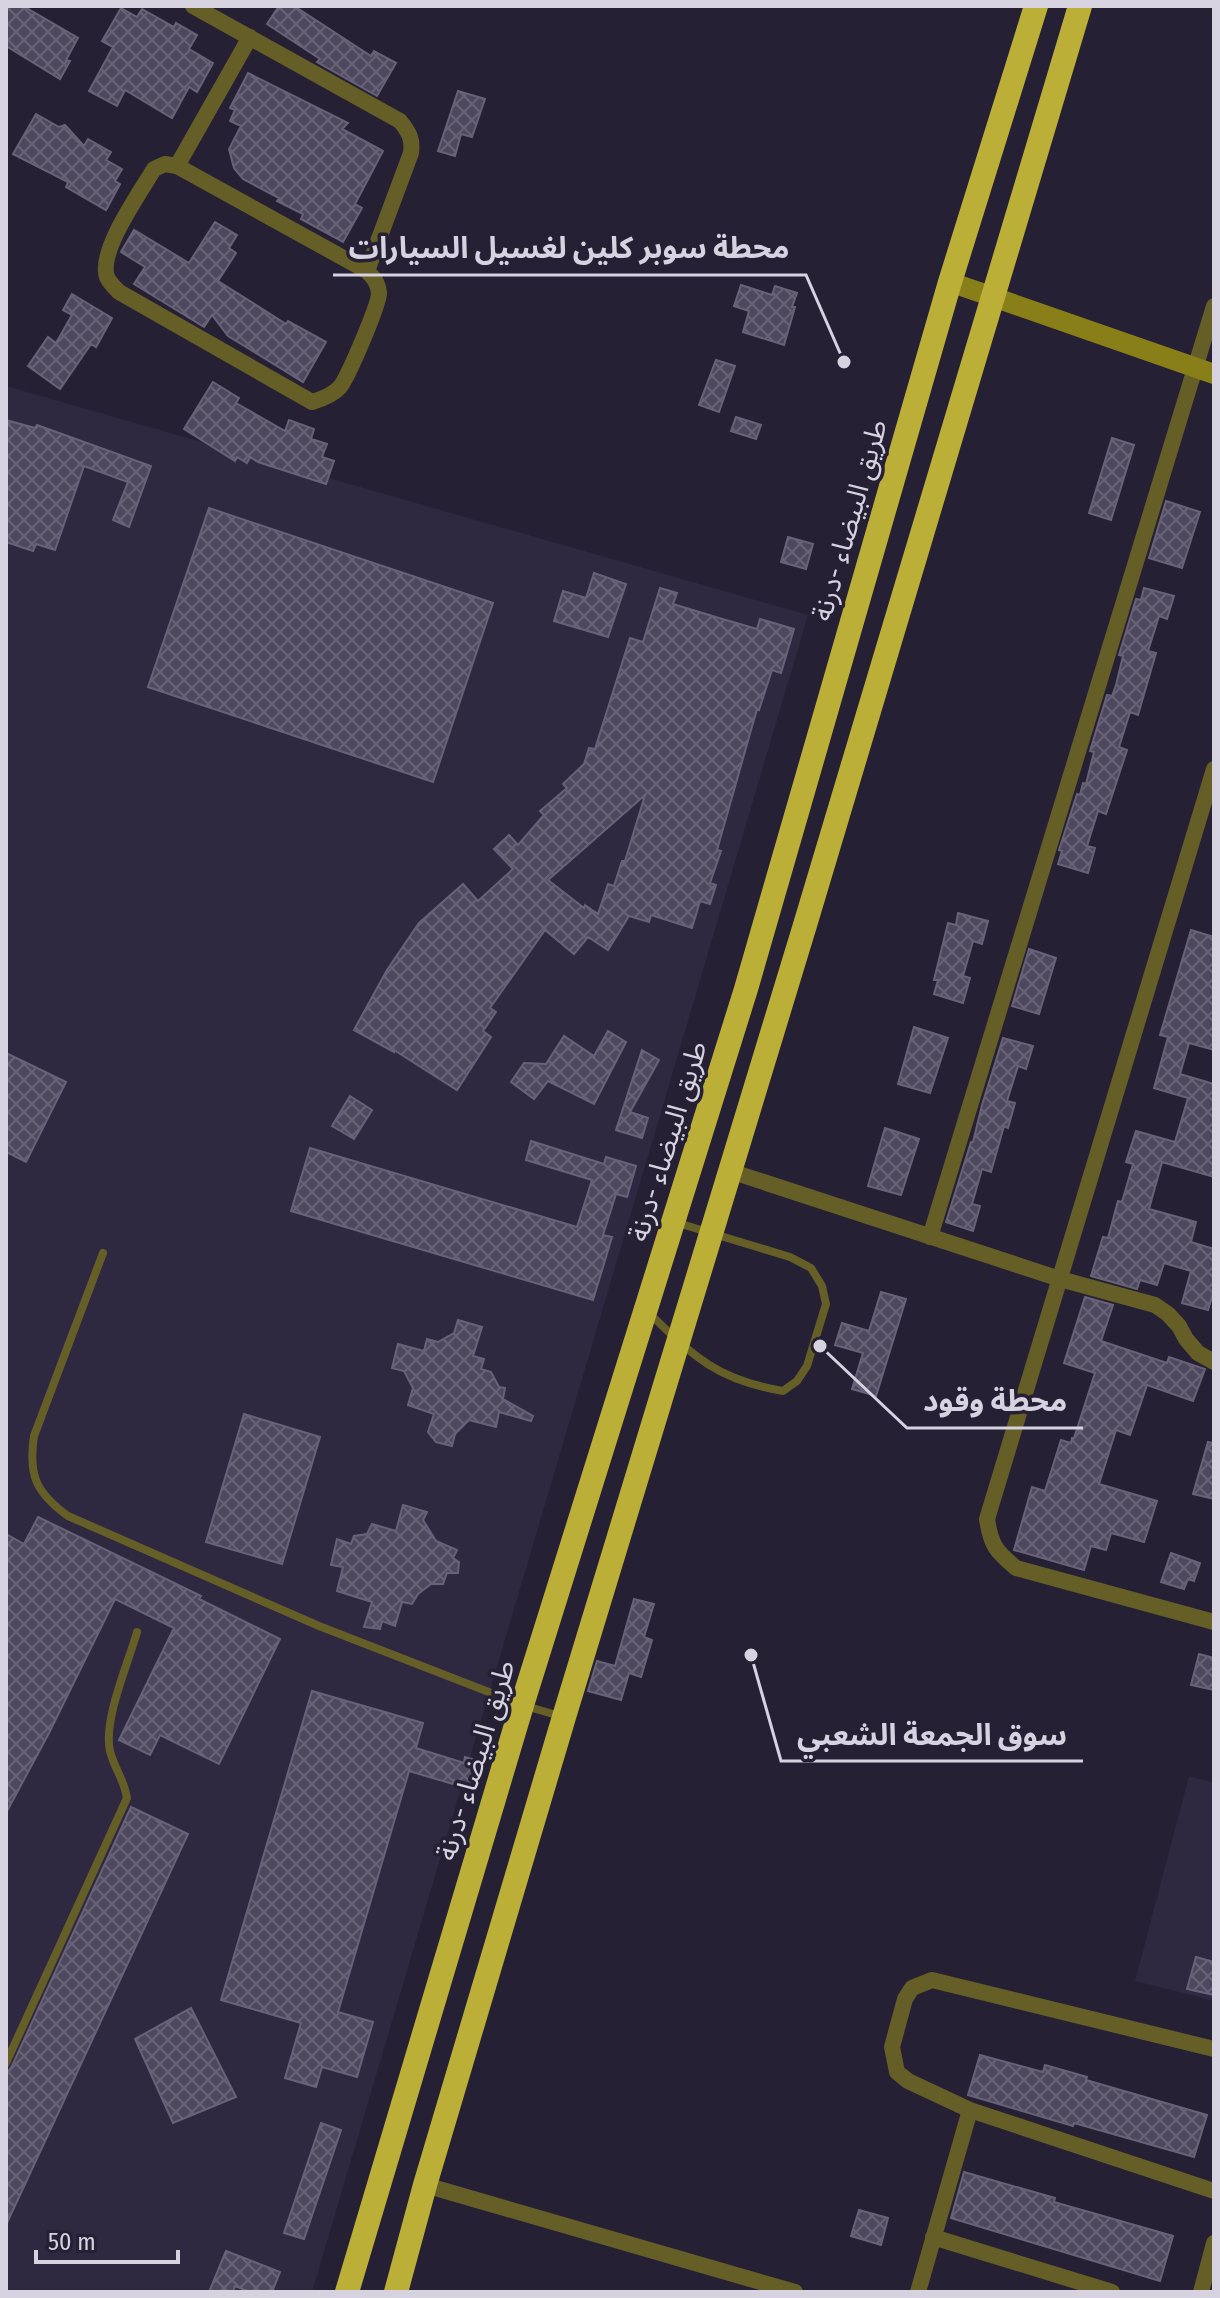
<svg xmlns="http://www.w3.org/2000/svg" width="1220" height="2298" font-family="'Fira Sans Condensed','Noto Sans Arabic',sans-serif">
	<defs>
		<pattern id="building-cross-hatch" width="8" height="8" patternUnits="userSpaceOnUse" patternTransform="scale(2)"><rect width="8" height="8" fill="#4e485e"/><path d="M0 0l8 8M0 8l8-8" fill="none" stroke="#676275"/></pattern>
	</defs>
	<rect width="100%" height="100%" fill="#262034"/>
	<path fill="#2f2841" d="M6 386 808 615 312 2292H6Z
		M1189 1776 1214 1783V2001L1135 1981Z"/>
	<path fill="url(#building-cross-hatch)" stroke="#686279" stroke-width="2" fill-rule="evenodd" d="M6 6H23L78 38 66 60 70 61 60 79 6 46Z
		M279 6H294L371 56 374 51 396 63 377 96 317 62 320 59 267 24Z
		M121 8 137 17 142 9 174 27 176 23 197 35 189 49 213 63 197 92 189 87 172 118 125 90 117 106 89 91 113 47 102 41Z
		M248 73 348 123 342 129 383 151 355 204 362 208 343 242 301 219 303 214 277 201 279 198 243 179 234 168 229 149 241 126 230 121 235 110 230 108Z
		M458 91 485 99 472 137 461 134 455 156 438 151Z
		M36 114 59 127 65 125 84 146 88 139 111 152 106 160 122 169 115 181 120 184 106 210 66 187 68 182 13 154Z
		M215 222 237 235 229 248 236 253 218 281 286 324 288 321 326 342 303 382 228 336 212 315 204 327 134 284 145 267 121 252 134 230 189 263Z
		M741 285 772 295 775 286 797 293 792 307H795L784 345 743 332 749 311 734 306Z
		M72 294 112 318 96 347 91 344 60 389 28 366 48 337 56 343 72 315 63 310Z
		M716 360 735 366 719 412 699 405Z
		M213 382 239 398 236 403 285 431 289 420 314 429 311 439 327 444 322 457 334 461 326 484 258 462 250 457 247 463 237 457 235 461 184 429Z
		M736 417 761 425 756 439 731 431Z
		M6 420 35 428 37 425 151 466 129 527 113 520 128 482 84 466 55 550 36 544 33 551 6 542Z
		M1112 438 1134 445 1111 520 1089 513Z
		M1166 501 1200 512 1182 568 1149 558Z
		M209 508 493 603 433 782 148 687Z
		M788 537 813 544 806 569 781 562Z
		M594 573 626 584 608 637 554 621 563 591 586 598Z
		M660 588 677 593 673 604 719 618 757 629 760 619 794 629 781 673 772 670 759 710 757 709 717 850 721 851 710 883 716 885 710 904 700 901 692 928 651 915 649 922 629 916 608 950 588 937 574 954 545 930 490 1008 496 1012 483 1031 491 1037 457 1090 394 1050V1052L354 1030 387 970 419 923 463 884 478 901 513 869 494 849 509 835 518 845 544 815 540 811 567 788 563 784 584 764 589 748 595 749 630 638 643 642ZM645 795 625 861H622L614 886 608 884 598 914 585 905 584 908 548 880Z
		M1144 588 1174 596 1167 619 1159 616 1148 651 1156 653 1138 715 1130 712 1119 747 1127 750 1106 814 1098 811 1087 846 1095 848 1088 873 1058 864 1062 851 1059 850 1077 794 1080 795 1083 783 1086 784 1094 752 1090 751 1107 695 1112 696 1116 685 1123 656 1119 655 1136 599 1141 600Z
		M958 913 988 921 982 944 973 941 963 976 970 978 963 1003 934 994 938 980H934L948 923 956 925Z
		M1191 930 1214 937V1050L1189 1043 1180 1074 1214 1084V1177L1162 1162 1149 1209 1196 1222 1191 1242 1214 1249V1290L1208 1310 1182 1303 1191 1271 1164 1263 1157 1285 1140 1280 1137 1289 1091 1276 1103 1237 1108 1238 1118 1201 1122 1202 1133 1164 1126 1162 1136 1131 1175 1142 1188 1098 1154 1088 1168 1037 1160 1035Z
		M1029 949 1056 958 1039 1014 1012 1006Z
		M914 1027 948 1038 930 1093 898 1084Z
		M608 1031 626 1042 594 1104 548 1081 534 1099 511 1082 524 1063 546 1064 564 1036 594 1056Z
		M1003 1038 1033 1046 1026 1069 1018 1066 1007 1101 1015 1103 1008 1128 1004 1126 991 1172 982 1169 972 1204 980 1206 973 1231 946 1222 971 1142H973L982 1105Z
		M642 1050 659 1060 630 1112 648 1118 642 1138 616 1130Z
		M6 1053 66 1082 26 1162 6 1152Z
		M350 1096 372 1110 354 1139 332 1126Z
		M885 1128 919 1139 901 1195 868 1186Z
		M531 1141 604 1164 606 1157 636 1166 627 1197 616 1194 603 1235 612 1237 593 1300 291 1211 310 1148 577 1227 592 1180 526 1160Z
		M881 1292 906 1299 876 1396 852 1389 863 1353 835 1345 842 1323 869 1331Z
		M1085 1297 1113 1305 1101 1341 1167 1363 1169 1357 1205 1369 1193 1401 1147 1385 1130 1435 1116 1430 1099 1484 1157 1501 1144 1542 1111 1533 1106 1550 1091 1546 1084 1570 1014 1550 1032 1487 1045 1491 1061 1440 1071 1443 1072 1438H1074L1095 1373 1064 1363Z
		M458 1320 482 1327 473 1356 484 1359 481 1369 491 1372 499 1387 505 1388 503 1399 533 1416 531 1421 499 1412 496 1427 469 1420 455 1434 452 1446 436 1442 428 1432 434 1414 408 1405 413 1388 404 1371 392 1368 398 1344 424 1351 427 1339 438 1342 454 1333Z
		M244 1414 320 1437 282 1564 206 1542Z
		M1208 1442 1214 1443V1499L1193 1494Z
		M403 1505 427 1512 423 1520 436 1541 457 1550 453 1558 459 1562 458 1573H447L443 1584H431L418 1594 412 1604 402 1602 395 1626 382 1621 380 1629 364 1627 372 1602 337 1591 343 1567 331 1565 337 1539 351 1544 354 1536 367 1534 372 1524 396 1531Z
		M38 1517 201 1596 199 1599 280 1639 219 1764 160 1735 150 1755 119 1740 174 1628 115 1599 49 1733 6 1813V1534L24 1544Z
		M1171 1553 1200 1563 1194 1581 1188 1579 1184 1589 1161 1582Z
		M634 1599 654 1604 644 1637 652 1640 641 1677 629 1673 621 1700 588 1691 597 1661 615 1666Z
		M1199 1654 1214 1658V1690L1191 1685Z
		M312 1691 423 1723 416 1748 464 1763 465 1757 483 1762 477 1786 454 1780 453 1784 409 1771 338 2012 373 2022 357 2077 322 2067 316 2087 285 2078 301 2023 221 2000Z
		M131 1807 188 1834 6 2225V2074L12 2066Z
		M1196 1957 1214 1962V1995L1187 1989Z
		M191 2008 236 2097 173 2123 135 2039Z
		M980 2055 1043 2072 1045 2065 1087 2077 1086 2080 1207 2115 1194 2157 1074 2123 1073 2126 968 2095Z
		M321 2123 341 2130 304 2239 284 2233Z
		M964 2172 1055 2198 1054 2202 1173 2236 1160 2281 951 2218Z
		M859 2210 888 2218 881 2245 851 2236Z
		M226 2251 280 2272 272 2292H250L235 2286 233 2292H209Z"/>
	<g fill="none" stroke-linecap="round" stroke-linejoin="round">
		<path stroke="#655e27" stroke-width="8" d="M103 1253 34 1436C28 1475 36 1493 68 1516L319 1626 522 1705 560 1716
			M650 1314C695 1358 718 1380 783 1391L797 1381 807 1366 826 1304 822 1286 811 1268 790 1257 678 1223
			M6 2063 127 1798C124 1779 114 1768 110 1751 103 1720 128 1664 137 1632"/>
		<path stroke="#655e27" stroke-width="16" d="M193 6 400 121C409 132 413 139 411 153L367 271
			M165 164 177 166 367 271C374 278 378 283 379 293 379 305 348 377 340 387 333 395 322 399 312 402L119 292C115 288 109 282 107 277 98 251 140 193 154 169Z
			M177 166 250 37
			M1214 769 987 1519C991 1546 996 1551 1016 1568L1214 1622
			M730 1171 1060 1279 1155 1305 1168 1314 1179 1326 1186 1339 1198 1353 1214 1362
			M930 1237 1214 306
			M1214 2049 932 1980 912 1988 905 1999 892 2047 897 2072 908 2081 970 2110 1214 2191
			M425 2185 795 2292
			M933 2237 1112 2292
			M918 2292 970 2110
			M1201 2292 1214 2243"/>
		<path stroke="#897f19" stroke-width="20" d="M950 282 1214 374"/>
		<path stroke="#bbaf38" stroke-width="24" d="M347 2292 522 1705 746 989 950 282 1036 6
			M396 2292 425 2185 564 1717 805 925 1080 6"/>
	</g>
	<g text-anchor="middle" stroke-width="7" stroke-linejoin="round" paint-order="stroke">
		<g font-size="28" fill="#d6d2e0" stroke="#262034">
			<text transform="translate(849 520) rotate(-74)" y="10">طريق البيضاء -درنة</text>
			<text transform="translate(667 1141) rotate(-73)" y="10">طريق البيضاء -درنة</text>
			<text transform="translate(475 1760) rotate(-73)" y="10">طريق البيضاء -درنة</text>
		</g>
	</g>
	<path fill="none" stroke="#d6d2e0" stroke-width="3" d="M844 362L806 275H333M820 1346L907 1428H1083M751 1655L781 1761H1083"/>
	<g fill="#d6d2e0" stroke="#262034" stroke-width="3">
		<circle cx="844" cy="362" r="8"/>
		<circle cx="820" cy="1346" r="8"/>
		<circle cx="751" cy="1655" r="8"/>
	</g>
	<g font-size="30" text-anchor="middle" font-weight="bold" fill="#d6d2e0" stroke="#262034" stroke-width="7" stroke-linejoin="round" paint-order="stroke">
		<text x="569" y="258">محطة سوبر كلين لغسيل السيارات</text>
		<text x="995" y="1411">محطة وقود</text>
		<text x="932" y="1745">سوق الجمعة الشعبي</text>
	</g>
	<rect width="1220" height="2298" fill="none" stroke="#d6d2e0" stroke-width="16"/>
	<path d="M36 2250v12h142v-12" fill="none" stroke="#d6d2e0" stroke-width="4"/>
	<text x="48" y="2250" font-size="24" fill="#d6d2e0" stroke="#262034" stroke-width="6" paint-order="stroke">50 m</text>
</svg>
